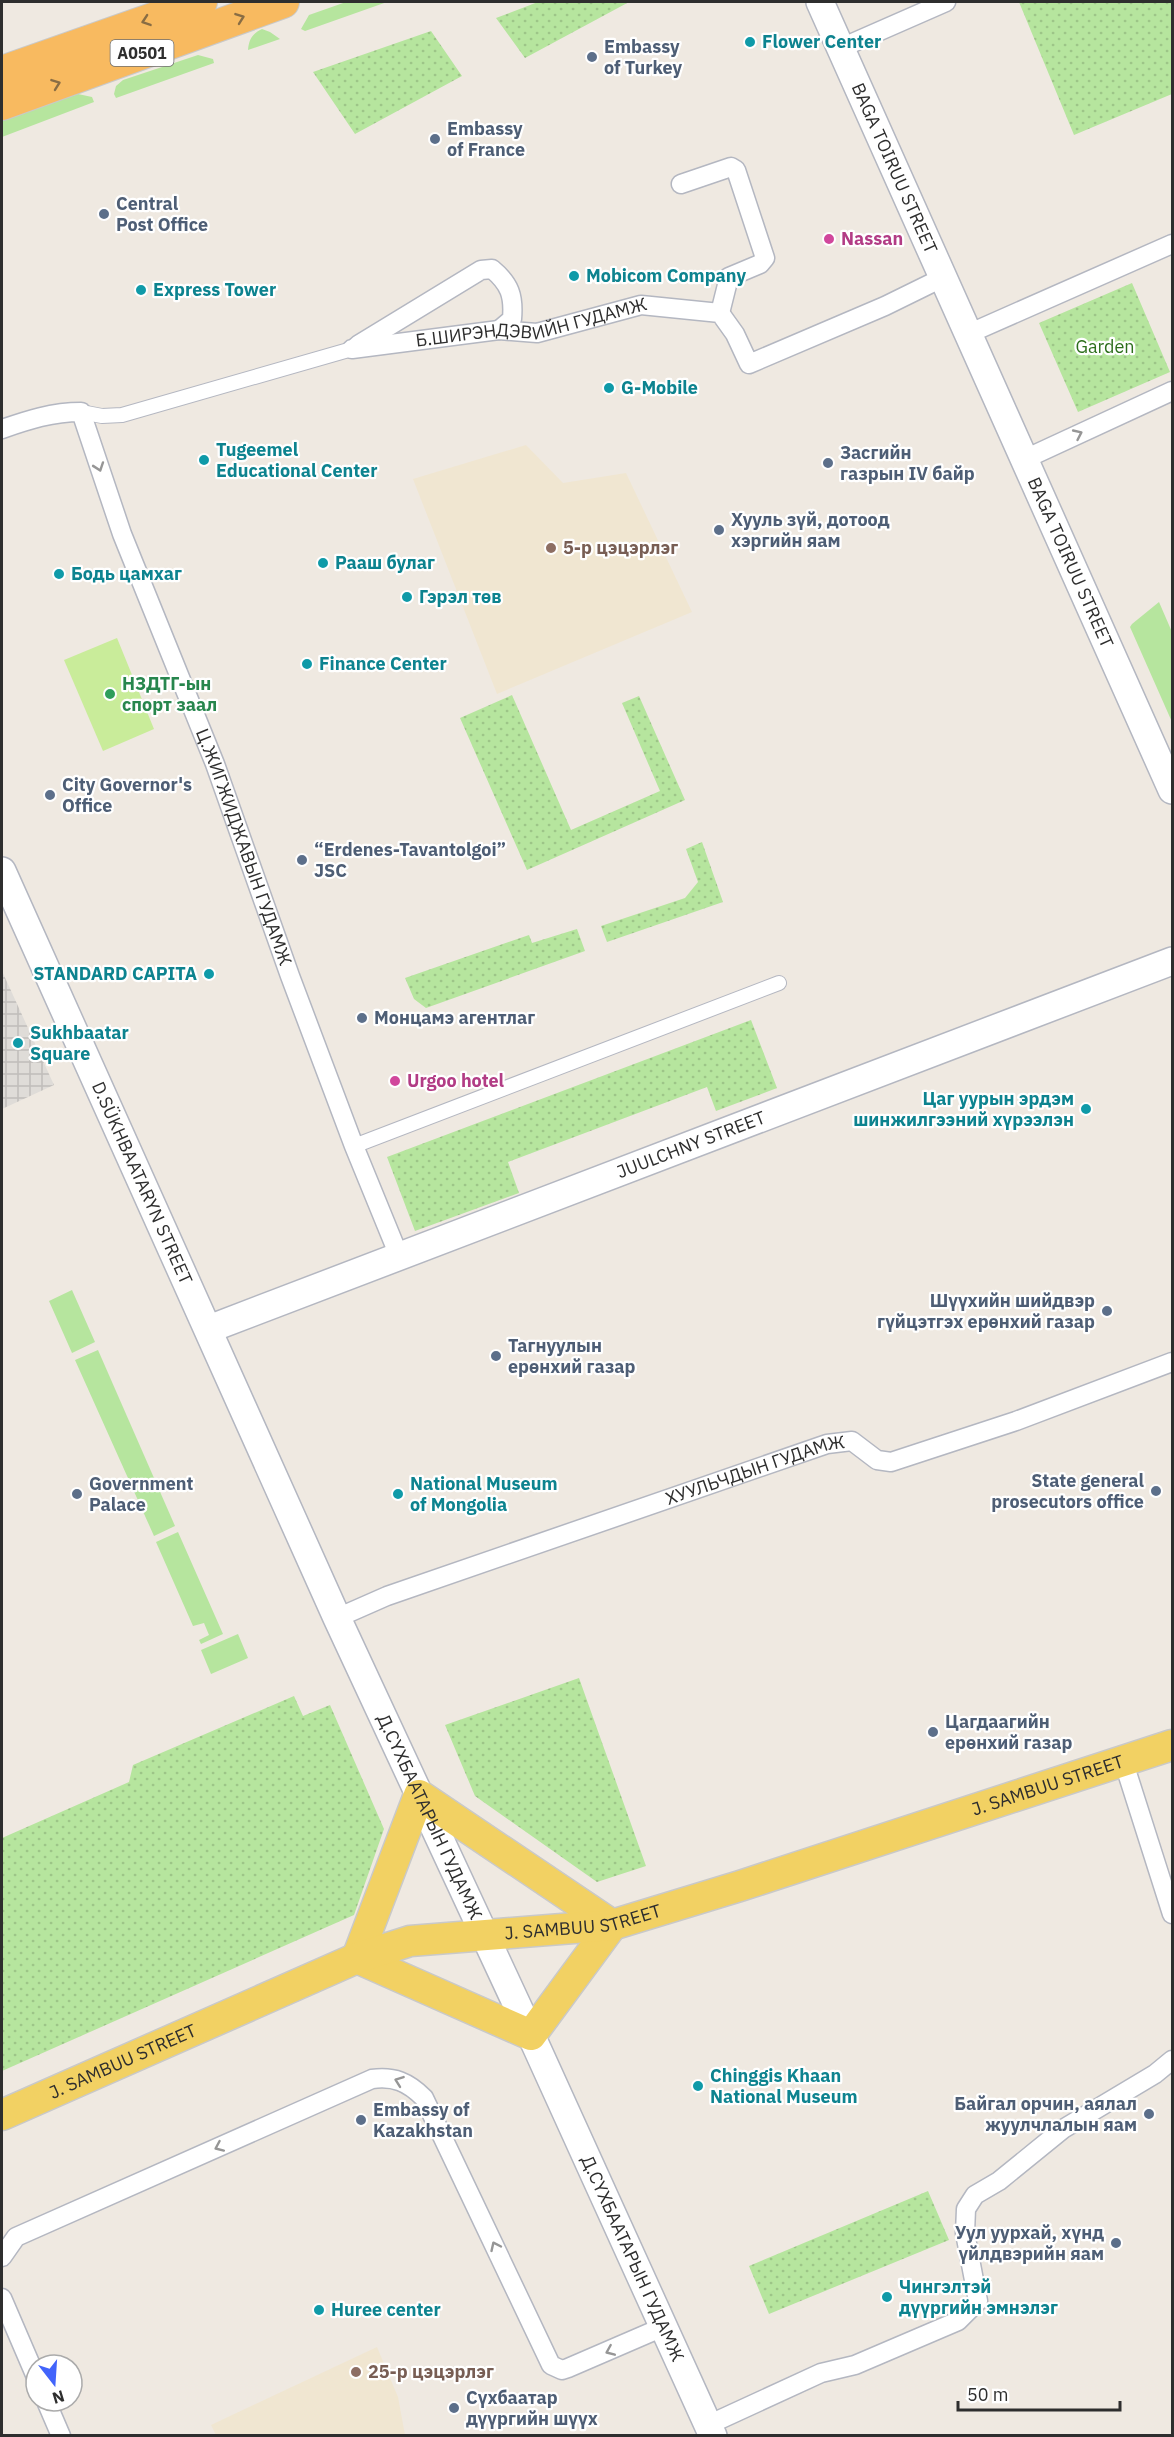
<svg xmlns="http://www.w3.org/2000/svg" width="1174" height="2437" font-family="'IBM Plex Sans',sans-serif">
	<defs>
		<pattern id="park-dots" width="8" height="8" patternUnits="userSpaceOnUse" patternTransform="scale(1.5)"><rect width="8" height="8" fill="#b6e59e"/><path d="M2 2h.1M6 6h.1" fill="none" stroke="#9dc588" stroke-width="1.8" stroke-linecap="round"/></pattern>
		<pattern id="plaza-grid" width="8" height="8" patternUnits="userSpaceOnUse" patternTransform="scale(1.5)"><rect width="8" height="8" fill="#dfdcd8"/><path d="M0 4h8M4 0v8" fill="none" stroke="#c0bdba"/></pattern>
	</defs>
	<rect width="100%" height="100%" fill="#efe9e1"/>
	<path fill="#f0e6d1" d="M526 445 563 483 626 473 692 612 497 694 413 479Z
		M377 2347 398 2397 405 2435H216L211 2425Z"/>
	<path fill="#b6e59e" d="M346 2H387L305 31 301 29 309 15Z
		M262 29 270 32 280 39 248 50C249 39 252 34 262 29Z
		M198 55 213 59 214 63 116 98 114 94 116 86 123 80Z
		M78 94 92 97 94 102 2 137V120Z
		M1159 602 1172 632V722L1130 627 1132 624Z
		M72 1290 95 1342 72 1353 49 1301Z
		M98 1350 175 1526 154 1536 75 1360Z
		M178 1532 223 1634 201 1644 199 1640 209 1635 204 1623 193 1626 156 1542Z
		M238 1634 248 1658 211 1674 201 1650Z"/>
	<path fill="url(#park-dots)" d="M538 2H629L525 58 496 18Z
		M1019 2H1172V94L1074 135Z
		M431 31 462 76 355 134 313 72Z
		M1132 283 1170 372 1078 412 1039 323Z
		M512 695 571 830 660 791 622 703 639 696 685 800 527 870 460 718Z
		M702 842 723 902 607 942 601 926 685 898 698 882 686 849Z
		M577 929 585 951 426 1008 414 999 405 978 529 935 532 943Z
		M751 1020 777 1088 716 1111 707 1087 508 1162 519 1193 415 1231 387 1157Z
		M579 1678 646 1866 597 1882 475 1796 445 1725Z
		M294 1696 303 1716 330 1705 384 1829 354 1915 2 2071V1838L129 1782 133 1765Z
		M928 2191 949 2240 769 2314 749 2266Z"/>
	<path fill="#c9ec9a" d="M117 638 154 729 103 751 64 660Z"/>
	<path fill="url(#plaza-grid)" d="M2 971 54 1085 2 1109Z"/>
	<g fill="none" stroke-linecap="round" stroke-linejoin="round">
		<defs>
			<path id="pedestrian" d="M81 412 102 416 122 415 352 349
				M354 1146 779 983"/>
			<g id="minor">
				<path d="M841 48 946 2"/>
				<path d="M681 184 731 167 736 170 765 258 760 264 729 277 720 313"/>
				<path d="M968 334 1172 244"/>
				<path d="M358 345 481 270 492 269C510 284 514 296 512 319L499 330"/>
				<path id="s1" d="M352 349 499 330 537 333 641 305 720 313 735 334 749 364 885 306 942 278"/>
				<path id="s2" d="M2 429C28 420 52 412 81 412L122 534 215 764 290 976 354 1146 399 1256"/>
				<path d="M1025 459 1172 391"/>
				<path id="s3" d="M337 1618 387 1596 827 1444 852 1441 877 1460 891 1462 1016 1421 1172 1362"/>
				<path d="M1123 1760 1172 1914"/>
				<path d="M2 2257 16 2237 372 2079C394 2076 408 2082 424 2098L551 2365 562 2370 568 2368 663 2327"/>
				<path d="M2 2298 36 2377"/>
				<path d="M46 2401 61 2436"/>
				<path d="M708 2425 821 2373 855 2365 958 2321 978 2301 965 2233 966 2209 975 2195 999 2181 1063 2129 1155 2074 1172 2060"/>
			</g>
			<g id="secondary">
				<path id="s4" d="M820 2 1172 790"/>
				<path id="s5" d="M2 871 337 1618 531 2035 713 2436"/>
				<path id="s6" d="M209 1329 1172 961"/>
			</g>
			<g id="primary">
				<path d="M419 1795 612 1925 531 2035 357 1958Z"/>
				<path id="s7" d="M2 2115 357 1958 410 1941 612 1925 740 1886 1172 1745"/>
			</g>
			<path id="trunk" d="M2 72 201 2
				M2 104 283 2"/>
		</defs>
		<use href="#pedestrian" stroke="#b4b7c1" stroke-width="16"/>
		<use href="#minor" stroke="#b4b7c1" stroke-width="21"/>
		<use href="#secondary" stroke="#b4b7c1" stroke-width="30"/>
		<use href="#primary" stroke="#c9c9c9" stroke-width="33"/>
		<use href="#trunk" stroke="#c9c9c9" stroke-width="34"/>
		<use href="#pedestrian" stroke="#fff" stroke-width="14"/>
		<use href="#minor" stroke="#fff" stroke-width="18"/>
		<use href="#secondary" stroke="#fff" stroke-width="27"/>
		<use href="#primary" stroke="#f2d163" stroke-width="30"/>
		<use href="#trunk" stroke="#f8ba60" stroke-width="32"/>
	</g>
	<defs><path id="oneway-chevron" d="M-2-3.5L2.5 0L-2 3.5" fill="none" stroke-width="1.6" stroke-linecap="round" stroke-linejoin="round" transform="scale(1.5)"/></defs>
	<g stroke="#896d44">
		<use href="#oneway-chevron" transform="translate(240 18) rotate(-20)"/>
		<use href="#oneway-chevron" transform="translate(146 21) rotate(161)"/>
		<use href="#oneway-chevron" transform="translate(56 84) rotate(-20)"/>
	</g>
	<g stroke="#969696">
		<use href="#oneway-chevron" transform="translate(1078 434) rotate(-25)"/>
		<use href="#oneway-chevron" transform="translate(99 467) rotate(71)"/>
		<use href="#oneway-chevron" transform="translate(399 2081) rotate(-160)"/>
		<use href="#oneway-chevron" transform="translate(219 2147) rotate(156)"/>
		<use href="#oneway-chevron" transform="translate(495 2246) rotate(-115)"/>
		<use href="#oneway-chevron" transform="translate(610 2351) rotate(157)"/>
	</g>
	<g fill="#0f9aa8" stroke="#fff" stroke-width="2">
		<circle cx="750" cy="42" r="6"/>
		<circle cx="574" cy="276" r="6"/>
		<circle cx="141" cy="290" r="6"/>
		<circle cx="609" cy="388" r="6"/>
		<circle cx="204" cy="460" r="6"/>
		<circle cx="323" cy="563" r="6"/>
		<circle cx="59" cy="574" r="6"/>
		<circle cx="407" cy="597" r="6"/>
		<circle cx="307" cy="664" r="6"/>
		<circle cx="209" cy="974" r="6"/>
		<circle cx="18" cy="1043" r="6"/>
		<circle cx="1086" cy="1109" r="6"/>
		<circle cx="398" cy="1494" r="6"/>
		<circle cx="698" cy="2086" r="6"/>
		<circle cx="887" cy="2297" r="6"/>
		<circle cx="319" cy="2310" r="6"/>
	</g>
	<g fill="#5c6f8a" stroke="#fff" stroke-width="2">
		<circle cx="592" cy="57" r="6"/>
		<circle cx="435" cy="139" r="6"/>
		<circle cx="104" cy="214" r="6"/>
		<circle cx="828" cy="463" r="6"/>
		<circle cx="719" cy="530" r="6"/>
		<circle cx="50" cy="795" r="6"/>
		<circle cx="302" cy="860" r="6"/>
		<circle cx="362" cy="1018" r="6"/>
		<circle cx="1107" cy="1311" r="6"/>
		<circle cx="496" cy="1356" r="6"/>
		<circle cx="1156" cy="1491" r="6"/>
		<circle cx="77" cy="1494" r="6"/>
		<circle cx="933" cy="1732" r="6"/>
		<circle cx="1149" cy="2114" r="6"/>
		<circle cx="361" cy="2120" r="6"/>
		<circle cx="1116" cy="2243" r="6"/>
		<circle cx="454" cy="2408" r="6"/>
	</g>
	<g fill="#d1479c" stroke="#fff" stroke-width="2">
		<circle cx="829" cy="239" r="6"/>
		<circle cx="395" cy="1081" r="6"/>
	</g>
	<g fill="#8d6e63" stroke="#fff" stroke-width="2">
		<circle cx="551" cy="548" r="6"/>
		<circle cx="356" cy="2372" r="6"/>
	</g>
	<circle fill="#2e9e5b" stroke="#fff" stroke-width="2" cx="110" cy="694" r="6"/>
	<g text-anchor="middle" stroke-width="4.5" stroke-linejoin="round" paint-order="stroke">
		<rect fill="#fff" stroke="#6d6d6d" stroke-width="1.5" x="110.5" y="40" width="63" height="26" rx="4.5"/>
		<g font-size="16" font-weight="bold" fill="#2e2e2e">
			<text x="142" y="59">A0501</text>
		</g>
		<g font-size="18" font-weight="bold" fill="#0d838f" stroke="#fff" text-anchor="start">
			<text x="762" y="48">Flower Center</text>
			<text x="586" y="282">Mobicom Company</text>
			<text x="153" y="296">Express Tower</text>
			<text x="621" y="394">G-Mobile</text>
			<text x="216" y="456">Tugeemel<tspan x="216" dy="21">Educational Center</tspan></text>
			<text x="335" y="569">Рааш булаг</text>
			<text x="71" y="580">Бодь цамхаг</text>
			<text x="419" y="603">Гэрэл төв</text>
			<text x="319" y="670">Finance Center</text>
			<text x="197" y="980" text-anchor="end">STANDARD CAPITA</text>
			<text x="30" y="1039">Sukhbaatar<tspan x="30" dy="21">Square</tspan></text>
			<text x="1074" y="1105" text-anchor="end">Цаг уурын эрдэм<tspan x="1074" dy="21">шинжилгээний хүрээлэн</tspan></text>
			<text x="410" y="1490">National Museum<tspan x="410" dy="21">of Mongolia</tspan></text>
			<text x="710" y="2082">Chinggis Khaan<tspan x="710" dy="21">National Museum</tspan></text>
			<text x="899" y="2293">Чингэлтэй<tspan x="899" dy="21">дүүргийн эмнэлэг</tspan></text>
			<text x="331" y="2316">Huree center</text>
		</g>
		<g font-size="18" font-weight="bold" fill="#4e5e75" stroke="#fff" text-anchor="start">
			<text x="604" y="53">Embassy<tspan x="604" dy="21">of Turkey</tspan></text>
			<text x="447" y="135">Embassy<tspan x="447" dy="21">of France</tspan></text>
			<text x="116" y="210">Central<tspan x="116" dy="21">Post Office</tspan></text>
			<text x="840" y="459">Засгийн<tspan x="840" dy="21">газрын IV байр</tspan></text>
			<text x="731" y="526">Хууль зүй, дотоод<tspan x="731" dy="21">хэргийн яам</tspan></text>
			<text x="62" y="791">City Governor's<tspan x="62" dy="21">Office</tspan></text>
			<text x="314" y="856">“Erdenes-Tavantolgoi”<tspan x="314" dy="21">JSC</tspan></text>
			<text x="374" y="1024">Монцамэ агентлаг</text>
			<text x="1095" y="1307" text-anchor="end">Шүүхийн шийдвэр<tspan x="1095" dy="21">гүйцэтгэх ерөнхий газар</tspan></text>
			<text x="508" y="1352">Тагнуулын<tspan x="508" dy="21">ерөнхий газар</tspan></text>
			<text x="1144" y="1487" text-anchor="end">State general<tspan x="1144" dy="21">prosecutors office</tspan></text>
			<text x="89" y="1490">Government<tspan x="89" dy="21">Palace</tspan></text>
			<text x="945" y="1728">Цагдаагийн<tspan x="945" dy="21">ерөнхий газар</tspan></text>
			<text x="1137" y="2110" text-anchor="end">Байгал орчин, аялал<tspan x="1137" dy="21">жуулчлалын яам</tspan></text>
			<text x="373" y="2116">Embassy of<tspan x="373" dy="21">Kazakhstan</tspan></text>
			<text x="1104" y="2239" text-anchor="end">Уул уурхай, хүнд<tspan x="1104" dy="21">үйлдвэрийн яам</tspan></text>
			<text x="466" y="2404">Сүхбаатар<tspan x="466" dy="21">дүүргийн шүүх</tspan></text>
		</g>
		<g font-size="18" fill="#2e2e2e" stroke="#fff">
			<text dy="6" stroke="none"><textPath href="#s4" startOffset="182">BAGA TOIRUU STREET</textPath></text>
			<text dy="6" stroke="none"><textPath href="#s1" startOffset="182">Б.ШИРЭНДЭВИЙН ГУДАМЖ</textPath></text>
			<text dy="6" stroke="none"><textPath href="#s4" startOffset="614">BAGA TOIRUU STREET</textPath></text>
			<text dy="6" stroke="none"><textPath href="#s2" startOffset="546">Ц.ЖИГЖИДЖАВЫН ГУДАМЖ</textPath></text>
			<text dy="6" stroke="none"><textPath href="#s6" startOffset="516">JUULCHNY STREET</textPath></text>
			<text dy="6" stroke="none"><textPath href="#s5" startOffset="342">D.SÜKHBAATARYN STREET</textPath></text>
			<text dy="6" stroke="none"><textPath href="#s3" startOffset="444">ХУУЛЬЧДЫН ГУДАМЖ</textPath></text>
			<text dy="6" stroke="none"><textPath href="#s7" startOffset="1104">J. SAMBUU STREET</textPath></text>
			<text dy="6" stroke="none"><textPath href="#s5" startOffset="1038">Д.СҮХБААТАРЫН ГУДАМЖ</textPath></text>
			<text dy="6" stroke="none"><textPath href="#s7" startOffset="618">J. SAMBUU STREET</textPath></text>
			<text dy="6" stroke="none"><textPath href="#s7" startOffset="132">J. SAMBUU STREET</textPath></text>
			<text dy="6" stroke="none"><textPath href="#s5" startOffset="1524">Д.СҮХБААТАРЫН ГУДАМЖ</textPath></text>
		</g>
		<g font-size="18" font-weight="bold" fill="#b23c85" stroke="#fff" text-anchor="start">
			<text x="841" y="245">Nassan</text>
			<text x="407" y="1087">Urgoo hotel</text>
		</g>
		<g font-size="18" fill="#2c6e1b" stroke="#fff">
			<text x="1105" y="353">Garden</text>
		</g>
		<g font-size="18" font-weight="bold" fill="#785e54" stroke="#fff" text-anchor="start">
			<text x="563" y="554">5-р цэцэрлэг</text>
			<text x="368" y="2378">25-р цэцэрлэг</text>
		</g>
		<g font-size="18" font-weight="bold" fill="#27864d" stroke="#fff" text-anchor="start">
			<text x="122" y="690">НЗДТГ-ын<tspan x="122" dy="21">спорт заал</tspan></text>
		</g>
	</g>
	<rect width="1174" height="2437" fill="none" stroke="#2e2e2e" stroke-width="6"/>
	<g transform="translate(54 2383) rotate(163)"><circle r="28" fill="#ffffff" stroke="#ababab" stroke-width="1.5"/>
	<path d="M0-4.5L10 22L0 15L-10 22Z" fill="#4264fb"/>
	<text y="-9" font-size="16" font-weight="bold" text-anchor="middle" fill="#2e2e2e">N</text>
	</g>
	<path d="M958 2401v9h162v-9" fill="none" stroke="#2e2e2e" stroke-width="3"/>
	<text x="967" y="2401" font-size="18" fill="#2e2e2e" stroke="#ffffff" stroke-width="4.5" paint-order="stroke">50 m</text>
</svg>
